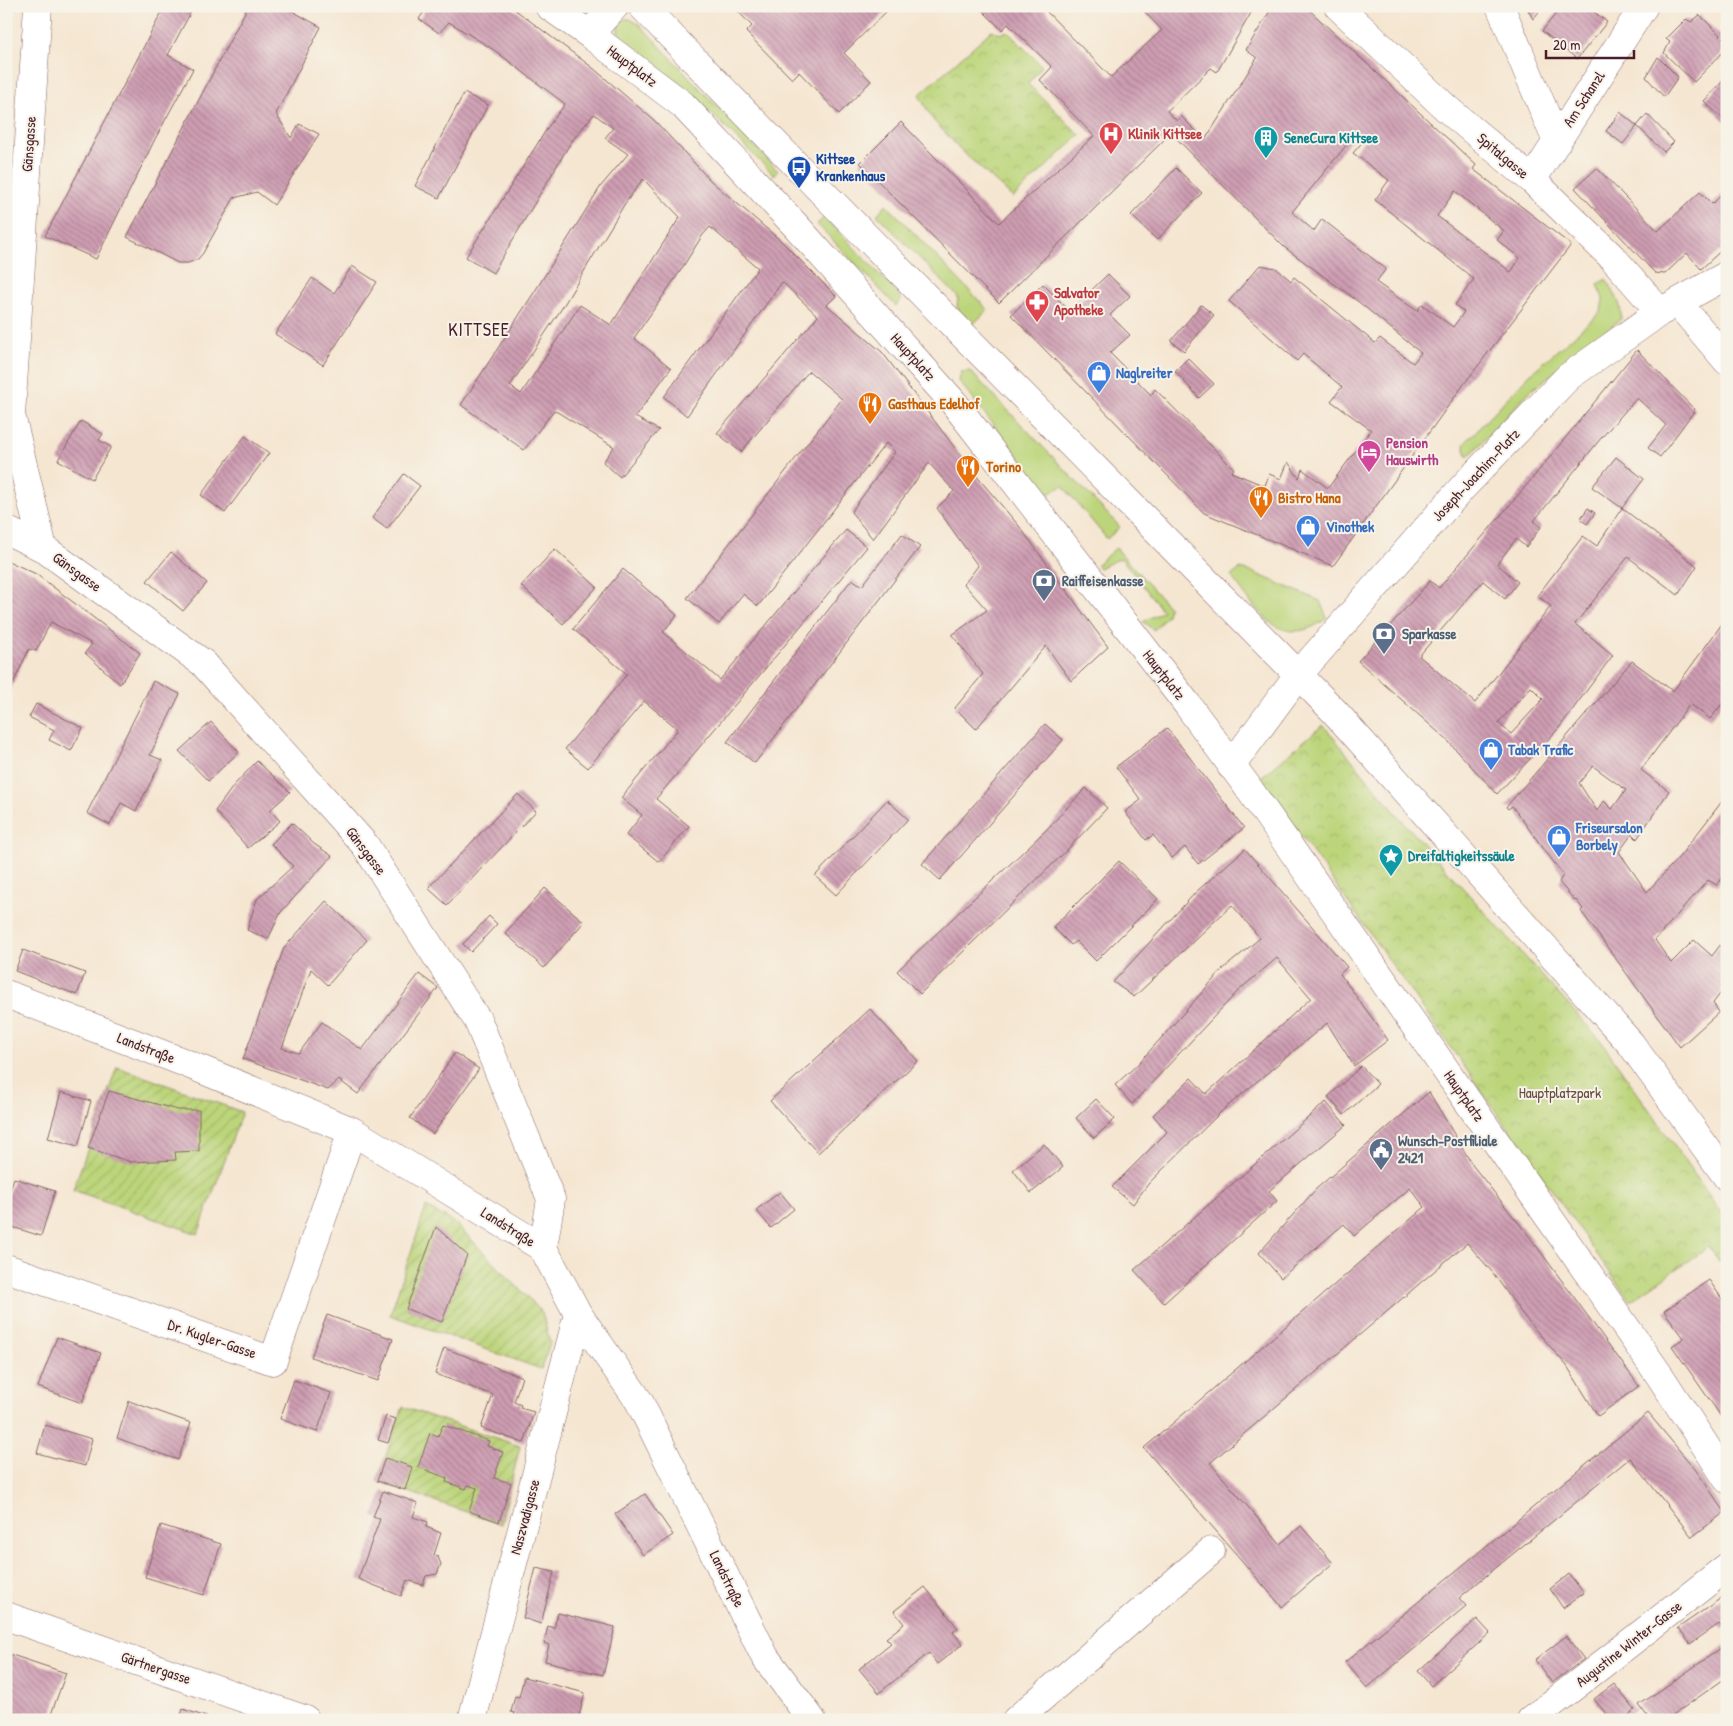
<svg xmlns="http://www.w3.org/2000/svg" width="1733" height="1726" font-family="'Patrick Hand',sans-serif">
	<defs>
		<pattern id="park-crowns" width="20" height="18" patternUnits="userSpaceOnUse" patternTransform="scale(1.25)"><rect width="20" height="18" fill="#bcd57a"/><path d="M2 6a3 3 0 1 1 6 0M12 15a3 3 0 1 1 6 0" fill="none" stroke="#a3b66a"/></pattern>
		<pattern id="garden-furrows" width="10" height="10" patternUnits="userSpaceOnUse" patternTransform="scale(1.25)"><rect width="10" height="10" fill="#bcd57a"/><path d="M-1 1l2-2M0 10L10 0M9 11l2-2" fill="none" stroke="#a3b66a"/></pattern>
		<pattern id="building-back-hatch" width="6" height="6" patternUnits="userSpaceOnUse" patternTransform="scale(1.25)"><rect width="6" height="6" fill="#ce9db2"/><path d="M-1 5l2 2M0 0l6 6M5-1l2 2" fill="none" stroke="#a97f91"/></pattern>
	</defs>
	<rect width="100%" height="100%" fill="#f7f3e8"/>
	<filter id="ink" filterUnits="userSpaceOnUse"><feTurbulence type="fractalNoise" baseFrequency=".02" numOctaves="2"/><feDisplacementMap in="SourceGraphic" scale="10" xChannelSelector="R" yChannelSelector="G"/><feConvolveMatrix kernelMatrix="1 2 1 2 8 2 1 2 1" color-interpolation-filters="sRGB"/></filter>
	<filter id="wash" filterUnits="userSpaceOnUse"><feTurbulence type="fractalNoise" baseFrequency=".0096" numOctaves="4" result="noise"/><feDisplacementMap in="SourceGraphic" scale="20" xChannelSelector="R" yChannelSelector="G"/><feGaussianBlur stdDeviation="1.12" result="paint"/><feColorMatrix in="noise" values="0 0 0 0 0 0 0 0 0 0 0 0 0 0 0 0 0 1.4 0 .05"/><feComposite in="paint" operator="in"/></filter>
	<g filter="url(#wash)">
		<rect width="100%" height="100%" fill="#f5e6d1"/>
		<path fill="#bcd57a" stroke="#837a52" d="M624 19H630L639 24 778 171 774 175 715 117 648 57 624 40 618 33V25Z
			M886 204 988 310 973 324 957 308 958 297 877 215Z
			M825 217 898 294 901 300 896 306 817 224Z
			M1606 279C1614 292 1622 303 1621 319L1528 393 1473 452 1467 456 1464 444 1529 375 1601 312 1603 299 1598 284Z
			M970 371 1120 527 1107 539 1063 486 1048 494 959 381 961 372Z
			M1116 548 1169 607 1167 615 1154 630 1143 622 1163 611 1121 558 1099 568 1096 565Z
			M1240 569 1252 572 1320 601 1327 618C1281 653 1257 610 1231 576Z"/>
		<path fill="url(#park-crowns)" stroke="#837a52" d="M992 30 1000 34 1007 31 1042 66 1028 84 1080 135 1013 198 961 150 933 120 919 95Z
			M1323 725 1406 825 1601 1041 1727 1221V1272L1709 1247 1630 1301 1260 778Z"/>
		<path fill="url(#garden-furrows)" stroke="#837a52" d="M117 1067 242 1112 198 1234 73 1190Z
			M426 1207 454 1222 542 1312 550 1343 541 1369 390 1315Z
			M403 1407 520 1446 501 1524 377 1481Z"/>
		<g id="blocks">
			<path fill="url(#building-back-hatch)" fill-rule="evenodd" d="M165 6H194L168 55 193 69 155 139 96 259 45 236Z
				M248 6H283L321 27 276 114 291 138 299 124 319 134 274 205 257 192 234 198 203 253 198 259 188 263H178L127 237Z
				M428 6H510L593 68 656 122 711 181 781 241 836 296 827 305 882 352 974 473 1019 526 1108 647 1071 681 1046 646 976 729 955 708 983 674 952 635 987 610 964 584 978 566 937 508 954 491 929 463 873 539 851 512 895 452 886 443 758 606 743 594 719 624 687 598 842 399 809 371 741 452 717 433 818 316 782 282 687 416 664 397 758 268 710 227 702 236 679 273 634 338 671 368 635 417 659 430 620 477 603 462 614 447 554 410 524 450 461 405 535 291 601 186 628 154 605 138 613 128 594 114 571 142 493 273 466 257 548 127 565 104 494 50 449 22 439 33 419 19ZM643 179 680 217 611 325 580 305 521 394 510 386 562 308 624 205Z
				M733 6H892L844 53 871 81 839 114 799 72 792 79 746 32 752 26Z
				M978 6H1041L1111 77 1162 30 1139 6H1255L1217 72 1211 68 1167 111 1177 121 1181 116 1205 140 1257 58 1246 50 1273 6H1305L1476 165 1473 169 1571 245 1464 384 1333 566 1204 513 1011 315 1043 284 1070 311 1108 274 1130 296 1110 315 1130 335 1110 353 1151 395 1155 389 1234 469 1231 472 1265 486 1269 474 1281 479 1288 462 1299 478 1302 469 1328 488 1371 430 1331 401 1342 387 1303 354 1297 361 1229 301 1260 265 1276 268 1291 281 1294 277 1375 343 1380 338 1413 363 1421 353 1360 303 1284 247 1171 133 999 303 860 163 901 122 999 223 1094 136 1040 80 1052 67 1008 24 1002 30ZM1357 132 1365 139 1353 153 1389 180 1375 200 1474 279 1455 305 1464 312 1453 327 1422 304 1417 311 1376 282 1386 269 1322 219 1314 231 1292 212ZM1455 191 1504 231 1497 240 1520 258 1511 272 1437 216Z
				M1526 6H1544L1533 19Z
				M1562 6H1590L1589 8 1607 22 1577 59 1542 31Z
				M1700 15 1727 42V48L1694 82 1664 53 1670 42 1666 39 1686 19 1691 22Z
				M1658 57 1678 77 1664 97 1646 77Z
				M1727 77V123L1704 101Z
				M464 93 488 105 439 198 415 186Z
				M1620 112 1637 126 1623 144 1606 131Z
				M1647 114 1674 142 1664 152 1637 126Z
				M1176 168 1202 193 1157 240 1131 215Z
				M1597 168 1658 231 1700 192 1712 204 1727 190V245L1701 269 1687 253 1665 274 1655 273 1575 188Z
				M352 266 377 282 323 365 275 334 312 278 334 293Z
				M1201 305 1214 315 1184 351 1171 341Z
				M1637 350 1695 410 1660 457 1648 448 1666 425 1637 398 1602 437 1534 521 1541 527 1526 547 1516 539 1497 564 1518 582 1505 599 1483 581 1419 656 1475 703 1551 606 1537 596 1583 536 1597 546 1622 508 1697 566 1678 595 1628 557 1575 624 1613 655 1559 728 1497 794 1447 740 1358 661 1430 581 1439 588 1531 480ZM1531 687 1543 699 1511 734 1498 723Z
				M1188 358 1214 384 1199 398 1175 371Z
				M81 421 103 434 99 440 111 447 92 479 58 460Z
				M245 436 269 453 225 513 201 495Z
				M1616 457 1644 479 1622 508 1592 487Z
				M404 474 420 486 387 529 372 518Z
				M1588 508 1595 513 1587 524 1580 519Z
				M846 530 867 547 656 799 689 826 659 862 626 835 642 815 621 798 678 729 644 701 588 768 565 749 627 674 573 629 623 569 677 615 663 632 720 680Z
				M902 534 920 547 755 763 727 742 852 579 862 586Z
				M555 549 597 587 563 624 521 586Z
				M171 552 207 583 183 611 147 581Z
				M6 560 36 574 140 653 120 684 85 653 92 644 51 622 36 651 29 649 6 699Z
				M1727 617V698L1710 719 1690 704 1641 770 1669 791 1637 839 1632 834 1619 852 1647 892 1680 856 1727 795V872L1717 885 1708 880 1655 940 1671 963 1694 940 1712 956 1727 936V985L1713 1003 1719 1012 1680 1047 1581 911 1583 909 1576 900 1575 901 1559 882 1563 875 1512 806 1508 809 1506 807 1632 661 1673 691ZM1593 766 1626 790 1612 809 1604 801 1597 811 1579 783Z
				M153 681 180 694 150 755 162 760 136 811 121 803 110 825 87 813Z
				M36 704 83 728 71 751 49 740 54 730 29 717Z
				M211 722 239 752 208 781 179 751Z
				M1045 724 1063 740 940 880 922 864Z
				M1167 728 1244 828 1198 864 1185 847 1172 858 1153 835 1146 840 1125 812 1141 800 1116 767Z
				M257 761 290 792 270 810 280 821 248 848 215 811 235 784Z
				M1086 788 1107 808 1066 851 920 994 897 971 1045 831Z
				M518 794 536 811 447 905 428 888Z
				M887 800 908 819 836 895 815 876Z
				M292 823 314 844 332 856 281 912 268 939 247 930 257 899 293 866 271 844Z
				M1245 849 1347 967 1340 974 1388 1040 1354 1066 1327 1023 1223 1110 1149 1183 1133 1204 1112 1187 1167 1132 1153 1115 1191 1078 1206 1094 1311 998 1277 958 1239 990 1132 1104 1115 1085 1138 1064 1222 970 1260 938 1232 905 1134 997 1113 982 1197 891Z
				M1119 861 1158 899 1096 961 1076 941 1071 945 1053 927Z
				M545 888 584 922 544 968 505 933Z
				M326 901 367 940 328 985 311 969 282 1048 299 1053 322 1022 362 1050 419 974 438 988 358 1094 339 1080 328 1090 243 1059 284 948Z
				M489 916 497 924 471 952 463 944Z
				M23 950 85 973 77 995 15 971Z
				M870 1009 918 1061 818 1153 770 1101Z
				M455 1053 479 1069 433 1134 410 1118Z
				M1361 1066 1378 1084 1344 1115 1328 1097Z
				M109 1091 178 1110H199V1151L175 1152 176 1160 131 1162 88 1148Z
				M61 1092 91 1101 78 1146 48 1138Z
				M1429 1092 1473 1166 1532 1240 1639 1386 1598 1416 1567 1366 1522 1314 1493 1273 1467 1243 1210 1463 1280 1544 1301 1526 1333 1563 1282 1607 1144 1448 1425 1207 1410 1188 1354 1236 1344 1224 1281 1278 1259 1253 1316 1189Z
				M1096 1099 1115 1119 1094 1138 1076 1118Z
				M1326 1102 1346 1125 1269 1191 1277 1201 1164 1303 1134 1270Z
				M1044 1144 1063 1167 1031 1193 1013 1170Z
				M14 1178 55 1191 41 1236 6 1225V1202Z
				M780 1192 794 1209 771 1228 756 1210Z
				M436 1227 467 1255 442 1322 406 1309Z
				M1709 1280 1727 1306V1425L1672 1346 1684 1338 1664 1311Z
				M327 1315 393 1339 378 1381 311 1357Z
				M57 1337 101 1353 82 1403 38 1387Z
				M444 1348 522 1377 514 1402 521 1405 520 1408 534 1412 524 1443 481 1428 493 1395 435 1374Z
				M294 1380 331 1393 317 1432 280 1419Z
				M129 1401 191 1423 178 1460 117 1438Z
				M1648 1413 1695 1469 1725 1512 1692 1537 1630 1458 1459 1598 1466 1606 1367 1688 1345 1662Z
				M386 1416 396 1419 388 1443 378 1440Z
				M45 1425 92 1439 85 1466 37 1453Z
				M443 1425 489 1441 487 1446 503 1452 494 1478 511 1483 499 1522 469 1511 477 1488 468 1485 466 1489 446 1482 447 1478 418 1467 430 1433 438 1436Z
				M385 1458 412 1467 405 1490 377 1481Z
				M383 1491 418 1503 413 1517 428 1522 426 1527 441 1533 434 1555 438 1557 441 1564 437 1574 426 1576 423 1585 407 1580 401 1596 358 1579 380 1519 373 1517Z
				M645 1494 673 1535 643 1555 615 1514Z
				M161 1525 221 1544 204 1595 145 1577Z
				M536 1568 554 1572 541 1624 523 1618Z
				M1569 1574 1584 1593 1563 1608 1550 1589Z
				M925 1587 958 1628 953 1632 963 1644 937 1664 929 1653 879 1693 859 1669 891 1643 886 1638 904 1624 894 1611Z
				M1727 1594V1626L1723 1628 1719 1624 1690 1644 1678 1628Z
				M558 1613 615 1627 603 1675 545 1661 549 1645 544 1643 548 1626 554 1628Z
				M1477 1619 1490 1633 1431 1686 1418 1671Z
				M1566 1636 1584 1659 1552 1683 1535 1660Z
				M1727 1644V1677L1666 1720H1650L1639 1705Z
				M6 1653 66 1673 49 1720H6Z
				M524 1677 585 1693 578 1720H513L515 1713 511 1712 515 1696 519 1697Z
				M1614 1684 1635 1710 1623 1720H1611L1594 1699Z
				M183 1709 212 1719V1720H179Z"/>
		</g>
	</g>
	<g filter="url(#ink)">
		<use href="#blocks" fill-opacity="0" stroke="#866565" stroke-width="1"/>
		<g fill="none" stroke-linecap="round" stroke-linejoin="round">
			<defs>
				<path id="street" d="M38 6 11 415 43 548
					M549 6 589 34 682 104 797 227 954 403 1187 704 1247 786 1660 1376 1727 1479
					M1338 6 1446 108 1532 180 1613 258 1660 312
					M1500 6 1557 142
					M589 34 615 6
					M1532 180 1644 6
					M1678 303 1727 361
					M6 530 43 548 203 663 365 845 478 1021 551 1199 543 1248
					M1231 766 1298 675 1463 487 1568 377 1660 312 1727 275
					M6 994 183 1062 352 1131 543 1248 578 1314 639 1401 765 1657 812 1720
					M6 1268 273 1361 352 1131
					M6 1616 306 1720
					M472 1720 578 1314
					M1016 1720 1211 1551
					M1531 1720 1727 1567"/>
				<path id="secondary" d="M642 6 828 198 1142 516 1334 711 1631 1044 1727 1177"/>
			</defs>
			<use href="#street" stroke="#866565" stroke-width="29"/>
			<use href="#secondary" stroke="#866565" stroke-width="29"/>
			<use href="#street" stroke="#fff" stroke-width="28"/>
			<use href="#secondary" stroke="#fff" stroke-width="28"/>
		</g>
	</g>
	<defs>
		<symbol id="hospital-pin" viewBox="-11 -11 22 30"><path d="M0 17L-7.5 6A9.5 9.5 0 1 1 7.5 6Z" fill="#e0444e" stroke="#f7f3e8"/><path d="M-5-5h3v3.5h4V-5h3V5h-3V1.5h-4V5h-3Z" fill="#fff"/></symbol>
		<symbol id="building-pin" viewBox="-11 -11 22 30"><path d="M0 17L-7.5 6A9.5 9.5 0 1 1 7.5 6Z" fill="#0f9aa8" stroke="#f7f3e8"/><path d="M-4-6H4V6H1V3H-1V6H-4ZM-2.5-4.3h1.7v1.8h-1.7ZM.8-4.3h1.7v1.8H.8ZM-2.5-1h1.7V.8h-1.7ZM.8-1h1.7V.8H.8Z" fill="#fff"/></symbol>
		<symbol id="bus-pin" viewBox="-11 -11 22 30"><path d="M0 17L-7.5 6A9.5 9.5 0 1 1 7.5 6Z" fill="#1a4fb4" stroke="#f7f3e8"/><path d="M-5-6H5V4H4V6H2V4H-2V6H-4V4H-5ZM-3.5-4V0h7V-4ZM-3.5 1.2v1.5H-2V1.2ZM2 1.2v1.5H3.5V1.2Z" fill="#fff"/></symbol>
		<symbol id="pharmacy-pin" viewBox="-11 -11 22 30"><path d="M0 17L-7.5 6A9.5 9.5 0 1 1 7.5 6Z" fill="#e0444e" stroke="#f7f3e8"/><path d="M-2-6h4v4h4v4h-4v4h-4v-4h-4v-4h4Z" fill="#fff"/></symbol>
		<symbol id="shop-pin" viewBox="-11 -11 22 30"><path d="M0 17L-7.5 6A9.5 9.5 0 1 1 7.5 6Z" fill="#3f7fe0" stroke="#f7f3e8"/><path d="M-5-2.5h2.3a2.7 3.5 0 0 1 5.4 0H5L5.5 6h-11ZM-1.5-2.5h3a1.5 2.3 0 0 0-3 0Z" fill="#fff"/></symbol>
		<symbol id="restaurant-pin" viewBox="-11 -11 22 30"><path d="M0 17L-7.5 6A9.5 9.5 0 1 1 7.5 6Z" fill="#e8710a" stroke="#f7f3e8"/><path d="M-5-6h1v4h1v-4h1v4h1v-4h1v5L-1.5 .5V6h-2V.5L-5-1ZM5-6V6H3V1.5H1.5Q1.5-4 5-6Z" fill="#fff"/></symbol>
		<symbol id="hotel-pin" viewBox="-11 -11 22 30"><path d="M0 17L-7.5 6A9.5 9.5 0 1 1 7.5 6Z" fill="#d1479c" stroke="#f7f3e8"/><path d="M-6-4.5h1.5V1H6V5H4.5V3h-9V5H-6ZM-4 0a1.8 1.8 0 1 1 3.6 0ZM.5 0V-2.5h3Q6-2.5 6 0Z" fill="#fff"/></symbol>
		<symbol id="bank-pin" viewBox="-11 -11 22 30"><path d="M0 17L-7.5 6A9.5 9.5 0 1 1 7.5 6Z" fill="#5c6f8a" stroke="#f7f3e8"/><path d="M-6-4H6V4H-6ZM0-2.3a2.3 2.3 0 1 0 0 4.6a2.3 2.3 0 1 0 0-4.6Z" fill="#fff"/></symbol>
		<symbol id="sight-pin" viewBox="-11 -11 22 30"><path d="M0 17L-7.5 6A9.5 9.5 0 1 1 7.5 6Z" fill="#0f9aa8" stroke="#f7f3e8"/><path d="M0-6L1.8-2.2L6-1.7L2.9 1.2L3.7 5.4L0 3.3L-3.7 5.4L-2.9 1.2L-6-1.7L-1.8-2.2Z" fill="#fff"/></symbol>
		<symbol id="civic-pin" viewBox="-11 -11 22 30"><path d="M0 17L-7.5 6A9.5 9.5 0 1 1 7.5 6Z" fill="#5c6f8a" stroke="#f7f3e8"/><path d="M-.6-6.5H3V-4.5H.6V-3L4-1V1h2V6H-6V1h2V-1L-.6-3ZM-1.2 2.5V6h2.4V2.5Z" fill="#fff"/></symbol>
	</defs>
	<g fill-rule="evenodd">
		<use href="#hospital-pin" x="1097" y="120" width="28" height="38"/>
		<use href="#building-pin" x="1252" y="124" width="28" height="38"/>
		<use href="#bus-pin" x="785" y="154" width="28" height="38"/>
		<use href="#pharmacy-pin" x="1023" y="288" width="28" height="38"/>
		<use href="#shop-pin" x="1085" y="359" width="28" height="38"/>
		<use href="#restaurant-pin" x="856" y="390" width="28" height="38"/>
		<use href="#hotel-pin" x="1355" y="438" width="28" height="38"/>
		<use href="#restaurant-pin" x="954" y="453" width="28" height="38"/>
		<use href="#restaurant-pin" x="1247" y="484" width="28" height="38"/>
		<use href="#shop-pin" x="1294" y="513" width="28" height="38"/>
		<use href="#bank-pin" x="1030" y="567" width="28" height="38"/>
		<use href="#bank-pin" x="1370" y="620" width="28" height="38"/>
		<use href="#shop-pin" x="1477" y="736" width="28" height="38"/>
		<use href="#shop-pin" x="1545" y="823" width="28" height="38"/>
		<use href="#sight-pin" x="1377" y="842" width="28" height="38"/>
		<use href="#civic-pin" x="1367" y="1136" width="28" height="38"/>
	</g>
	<g text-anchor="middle" stroke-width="4" stroke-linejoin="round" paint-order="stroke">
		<g font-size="15" fill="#4a1f2b" stroke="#f7f3e8">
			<text transform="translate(632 66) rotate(37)" y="5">Hauptplatz</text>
			<text transform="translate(1584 99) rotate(-57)" y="5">Am Schanzl</text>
			<text transform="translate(29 144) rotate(-86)" y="5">Gänsgasse</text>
			<text transform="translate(1503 156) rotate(40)" y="5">Spitalgasse</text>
			<text transform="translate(913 357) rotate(48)" y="5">Hauptplatz</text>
			<text transform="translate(1476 475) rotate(-47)" y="5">Joseph-Joachim-Platz</text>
			<text transform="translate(77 572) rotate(36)" y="5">Gänsgasse</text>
			<text transform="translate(1164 675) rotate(52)" y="5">Hauptplatz</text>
			<text transform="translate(366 851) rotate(53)" y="5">Gänsgasse</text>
			<text transform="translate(146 1048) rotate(21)" y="5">Landstraße</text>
			<text transform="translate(1464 1096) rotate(55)" y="5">Hauptplatz</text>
			<text transform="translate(508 1227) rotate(32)" y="5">Landstraße</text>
			<text transform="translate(212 1339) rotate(19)" y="5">Dr. Kugler-Gasse</text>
			<text transform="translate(525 1517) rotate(-75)" y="5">Naszvadigasse</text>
			<text transform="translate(727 1579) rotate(64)" y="5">Landstraße</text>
			<text transform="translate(1629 1644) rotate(-38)" y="5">Augustine Winter-Gasse</text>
			<text transform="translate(156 1668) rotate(19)" y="5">Gärtnergasse</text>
		</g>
		<g font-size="15" font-weight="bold" fill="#be3a42" stroke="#f7f3e8" text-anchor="start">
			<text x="1128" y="139">Klinik Kittsee</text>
			<text x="1054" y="298">Salvator<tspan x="1054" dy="17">Apotheke</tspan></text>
		</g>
		<g font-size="15" font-weight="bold" fill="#0d838f" stroke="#f7f3e8" text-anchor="start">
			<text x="1284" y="143">SeneCura Kittsee</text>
			<text x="1408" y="861">Dreifaltigkeitssäule</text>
		</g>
		<g font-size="15" font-weight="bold" fill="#164399" stroke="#f7f3e8" text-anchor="start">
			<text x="816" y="164">Kittsee<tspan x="816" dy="17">Krankenhaus</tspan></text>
		</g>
		<g font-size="15" font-weight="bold" fill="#366cbe" stroke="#f7f3e8" text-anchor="start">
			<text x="1116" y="378">Naglreiter</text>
			<text x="1326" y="532">Vinothek</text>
			<text x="1508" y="755">Tabak Trafic</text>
			<text x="1576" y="833">Friseursalon<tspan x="1576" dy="17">Borbely</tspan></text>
		</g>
		<g font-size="15" font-weight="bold" fill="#c56008" stroke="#f7f3e8" text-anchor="start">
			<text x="888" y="409">Gasthaus Edelhof</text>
			<text x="986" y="472">Torino</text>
			<text x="1278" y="503">Bistro Hana</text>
		</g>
		<g font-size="15" font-weight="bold" fill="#b23c85" stroke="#f7f3e8" text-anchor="start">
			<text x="1386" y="448">Pension<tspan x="1386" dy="17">Hauswirth</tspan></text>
		</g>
		<g font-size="15" font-weight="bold" fill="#4e5e75" stroke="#f7f3e8" text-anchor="start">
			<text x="1062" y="586">Raiffeisenkasse</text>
			<text x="1402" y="639">Sparkasse</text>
			<text x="1398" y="1146">Wunsch-Postfiliale<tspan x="1398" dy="17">2421</tspan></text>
		</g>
		<g font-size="15" fill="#664c3f" stroke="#f7f3e8">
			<text x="1560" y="1098">Hauptplatzpark</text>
		</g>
		<g font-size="18" letter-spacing="1" fill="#4a1f2b" stroke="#f7f3e8">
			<text x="479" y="336">KITTSEE</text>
		</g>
	</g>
	<rect width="1733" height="1726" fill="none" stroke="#f7f3e8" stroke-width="25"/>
	<path d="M1546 50v8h88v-8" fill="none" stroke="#4a1f2b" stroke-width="2.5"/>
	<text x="1553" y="50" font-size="15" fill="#4a1f2b" stroke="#f7f3e8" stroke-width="4" paint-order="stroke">20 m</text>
</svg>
